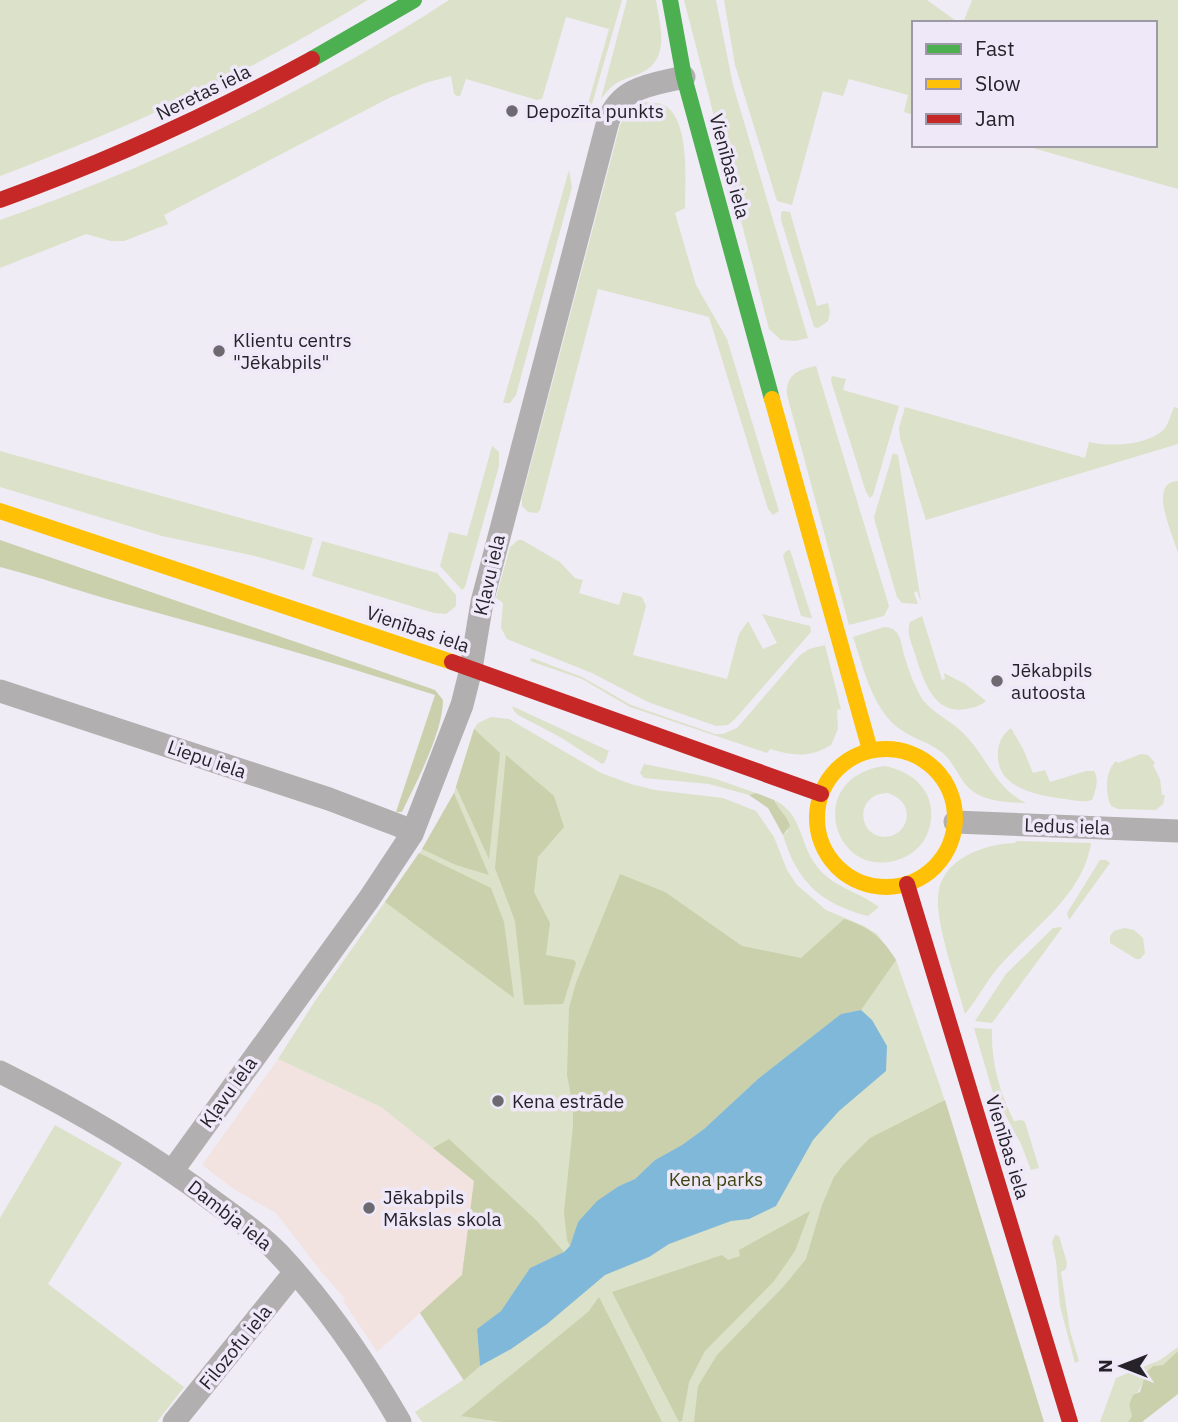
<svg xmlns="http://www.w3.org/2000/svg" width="1178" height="1422" font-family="'IBM Plex Sans',sans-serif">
	<rect width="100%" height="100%" fill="#efecf5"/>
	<path fill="#f2e3e1" d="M278 1059 381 1107 474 1181 462 1275 377 1352 343 1301 345 1299 319 1269 276 1213 235 1190 202 1165Z"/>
	<path fill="#dce1c9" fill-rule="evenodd" d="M0 0H368C314 32 260 63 203 90 137 122 69 150 0 176Z
		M449 0H622L590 111 584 118 609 29 566 17 542 99 537 100 466 79 460 96H457L454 94 451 76 425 83 389 98 164 215 168 224 124 241H111L86 234 0 268V220C158 165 309 91 449 0Z
		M627 0H656C660 26 671 59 641 73 621 81 615 80 601 99Z
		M684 0H716L733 85 808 338 795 341 781 340 769 329Z
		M724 0H927L959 23H914V115L904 112 908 95 849 79 843 96 823 91 792 205 777 201 735 65Z
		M972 0H1178V189L1022 145H1155V23H963Z
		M645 102C653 103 660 102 667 107 690 124 685 182 685 208L675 213 696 285 727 339 779 511 773 515 768 509 709 317 598 289 540 510 537 513 528 512 522 506V498L620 125 630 110Z
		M569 170 572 187 516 395 510 403H503Z
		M783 211 790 212 817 306 828 303 830 312 828 321 818 328 814 327 781 220V212Z
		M816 366 889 606 884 616 849 625 787 395C785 375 799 369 816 366Z
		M832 376 846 379 843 390 899 406 873 495 870 498 866 492 831 381Z
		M905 407 1085 458 1089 442C1110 447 1149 446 1165 428 1169 422 1171 414 1174 407L1178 408V444L926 520 900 438 899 428Z
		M492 446 499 452V466L465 587 462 590 440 566 449 532 467 536Z
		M0 451 313 538 304 570 255 556 162 536 0 487Z
		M893 453 898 455 921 602 917 591 914 593 918 604 902 603 897 597 875 522 874 517Z
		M1178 481V553C1173 535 1147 482 1178 481Z
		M518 540H522L560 562 575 578 583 580 579 593 619 605 623 592 642 597 646 606 633 655 727 679 739 634 748 621 763 649 777 643 762 614 810 626 811 632 735 719 728 725 716 726 648 702 592 673 507 639 501 628 503 603 496 598 510 547Z
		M322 541 437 573 456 595V606L446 614 434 613 312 576Z
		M790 550 812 618H810L801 616 783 556 786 551Z
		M922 616 942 680 945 679 944 673 965 684 986 701C980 706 973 708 966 709 933 715 923 679 915 654 912 644 906 633 910 622Z
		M884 627C900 627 901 642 904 655 909 671 914 686 923 700 933 713 949 720 961 731 987 755 993 787 1026 803 1005 802 981 802 966 785 958 775 953 763 944 754 930 742 912 739 897 727 872 707 863 666 853 637Z
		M825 645 841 709 837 710 838 729 831 745C810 758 793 756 770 749L767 753 630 707 582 679 530 661 532 658 582 677 631 705 715 734H723L737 728 799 656 809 649Z
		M512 706 609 751 605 762 602 764 560 737 518 715 514 711Z
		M491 717 509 719 601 773 631 784 655 790 723 798 756 811 774 837 787 870 797 885 826 910 864 926 877 934 896 960 941 1089 1044 1422H422L415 1412 463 1380 420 1313 462 1275 474 1181 381 1107 278 1059 315 1001 421 851 454 793 474 729 478 723Z
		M1011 728 1023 749 1033 773 1045 770 1050 782 1086 771H1094C1099 779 1096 791 1092 800 1083 803 1075 800 1065 799 1038 796 994 788 998 751 999 741 1003 734 1011 728Z
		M1141 754 1148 755 1155 763 1153 765 1160 779 1162 795H1165L1163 804 1156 810 1118 809 1111 806C1105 793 1105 771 1116 761L1118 763Z
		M644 764 713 778 756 793 749 795 709 784 644 778 640 773Z
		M885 766C918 773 940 797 928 832 923 846 911 856 897 860 833 880 803 777 885 766ZM887 793C900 796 910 807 906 821 904 828 898 834 891 836 859 843 851 795 887 793Z
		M774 800C802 813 799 841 815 864 831 887 858 891 879 907L868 916C821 904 797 882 783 835L788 831Z
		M1016 841 1091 843C1083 897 1029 930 997 969 985 983 977 1000 965 1014 957 984 936 925 938 897 940 859 984 844 1015 843Z
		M1100 860H1106L1110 863 1069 920 1067 913Z
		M1061 927 1062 928 992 1023 975 1021 1006 974 1053 928Z
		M1124 928 1134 930 1143 938 1145 953 1140 959H1136L1110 943V936L1114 931Z
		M974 1028 992 1029C991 1061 999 1092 1014 1121L1022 1120 1025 1122 1039 1168 1031 1170 1021 1144 992 1090Z
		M55 1125 122 1163 48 1284 184 1387 157 1422H0V1218Z
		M1055 1235 1059 1236 1067 1263 1066 1269 1061 1272 1070 1331 1079 1361 1075 1363 1060 1306 1056 1261 1052 1242Z
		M1178 1347V1351L1163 1365 1153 1366C1144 1379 1139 1393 1129 1405L1132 1416 1128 1422H1100L1116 1378 1160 1360Z"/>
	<path fill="#cad0ab" d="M0 540 435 690 443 700C443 732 416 783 402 812H396L435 695C330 661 224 631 118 602 78 591 40 577 0 567Z
		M474 729 500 753 489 859 456 787Z
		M506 755 554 796 564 827 538 857 534 892 550 923 546 955 574 960 576 963 563 1004 524 1005 515 921 495 868Z
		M454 793 489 875 456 865 422 849Z
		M756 793 774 800C779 811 787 815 790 826L783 835 768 808 749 795Z
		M419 853 491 888 504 922 514 998 385 902Z
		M620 874 665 892 742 946 801 958 844 919C869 927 882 937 896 960L861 1010 841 1014 758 1079 704 1129 682 1145 655 1160 635 1179 619 1186 578 1222 570 1246 567 1240 564 1212 573 1126V1106L567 1075 569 1008 576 983Z
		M945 1100 1044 1422H694L698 1386 717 1355 784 1286 806 1259 822 1205 834 1177 844 1164 870 1138Z
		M449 1139 536 1220 564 1252 530 1268 501 1311 477 1329 480 1366 464 1380 420 1313 462 1275 474 1181 433 1148Z
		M810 1211 795 1251 774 1281 705 1351 689 1382 682 1421 679 1422 612 1292 722 1255 728 1260 740 1256 739 1250Z
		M599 1297 662 1422H501L461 1416 588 1312Z
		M1178 1351V1394L1142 1422H1128L1132 1416 1129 1405 1133 1395 1140 1392 1146 1373 1153 1366 1163 1365Z"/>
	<path fill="#80b8d9" d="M861 1010 872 1020 887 1046 886 1071 839 1111 813 1140 776 1206 749 1219 731 1221 669 1244 649 1257 605 1275 547 1324 511 1349 480 1366 477 1329 501 1311 530 1268 564 1252 570 1246 578 1222 597 1201 619 1186 635 1179 655 1160 682 1145 704 1129 758 1079 841 1014Z"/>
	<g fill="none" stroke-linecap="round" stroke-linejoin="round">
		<path stroke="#b2afb0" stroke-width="23" d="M0 691 329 799 400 826 412 834
			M955 822 1178 831
			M0 1072C75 1109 147 1151 213 1201 236 1218 260 1234 279 1254 326 1304 366 1363 400 1422
			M173 1170 369 899 412 834 462 705 471 669 482 602 608 121C621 86 652 85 684 77
			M174 1422 295 1272"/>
		<path stroke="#4caf50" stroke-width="16" d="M670 0 684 77 772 399
			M312 59 414 0"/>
		<path stroke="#ffc107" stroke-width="16" d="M772 399 870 750
			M0 511 452 662
			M817 818a69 69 0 1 1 138 0a69 69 0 1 1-138 0Z"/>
		<path stroke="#c62828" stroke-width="16" d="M0 200C108 161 211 114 312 59
			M452 662 821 794
			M907 884 1070 1422"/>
	</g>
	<g fill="#6c6970" stroke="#eee8f9" stroke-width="2.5">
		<circle cx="512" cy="111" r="7"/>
		<circle cx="219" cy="351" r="7"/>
		<circle cx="997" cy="681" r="7"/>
		<circle cx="498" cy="1101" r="7"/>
		<circle cx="369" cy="1208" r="7"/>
	</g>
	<g text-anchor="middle" stroke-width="7" stroke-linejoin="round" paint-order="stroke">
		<g font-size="19" fill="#252329" stroke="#eee8f9">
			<text transform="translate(203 92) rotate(-26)" y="7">Neretas iela</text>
			<text transform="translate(730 166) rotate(75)" y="7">Vienības iela</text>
			<text transform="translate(489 575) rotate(-77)" y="7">Kļavu iela</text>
			<text transform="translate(418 629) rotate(19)" y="7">Vienības iela</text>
			<text transform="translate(207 759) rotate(19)" y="7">Liepu iela</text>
			<text transform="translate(1067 826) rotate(2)" y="7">Ledus iela</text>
			<text transform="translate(228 1092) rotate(-54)" y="7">Kļavu iela</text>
			<text transform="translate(1008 1147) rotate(73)" y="7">Vienības iela</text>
			<text transform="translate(230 1215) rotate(38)" y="7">Dambja iela</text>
			<text transform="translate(235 1347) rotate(-51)" y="7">Filozofu iela</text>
		</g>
		<g font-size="19" fill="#252329" stroke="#eee8f9" text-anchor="start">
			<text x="526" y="118">Depozīta punkts</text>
			<text x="233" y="347">Klientu centrs<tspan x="233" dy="22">"Jēkabpils"</tspan></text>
			<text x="1011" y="677">Jēkabpils<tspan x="1011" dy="22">autoosta</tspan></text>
			<text x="512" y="1108">Kena estrāde</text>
			<text x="383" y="1204">Jēkabpils<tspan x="383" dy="22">Mākslas skola</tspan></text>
		</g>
		<g font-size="19" fill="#3d470d" stroke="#eee8f9">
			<text x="716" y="1186">Kena parks</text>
		</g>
	</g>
	<rect x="912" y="21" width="245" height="126" fill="#eee8f9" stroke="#9e99a6" stroke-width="2"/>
	<rect x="926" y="44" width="35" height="10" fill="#4caf50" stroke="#9e99a6" stroke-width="2"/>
	<text x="975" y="56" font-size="21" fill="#252329">Fast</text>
	<rect x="926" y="79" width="35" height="10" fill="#ffc107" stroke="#9e99a6" stroke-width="2"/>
	<text x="975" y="91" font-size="21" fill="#252329">Slow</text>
	<rect x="926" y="114" width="35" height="10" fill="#c62828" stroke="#9e99a6" stroke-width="2"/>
	<text x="975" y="126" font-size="21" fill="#252329">Jam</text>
	<g transform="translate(1122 1366) rotate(270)" stroke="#eee8f9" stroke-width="5" paint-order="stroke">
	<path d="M0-5L12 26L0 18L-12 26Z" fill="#252329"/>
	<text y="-10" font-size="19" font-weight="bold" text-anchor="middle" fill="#252329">N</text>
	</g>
</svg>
